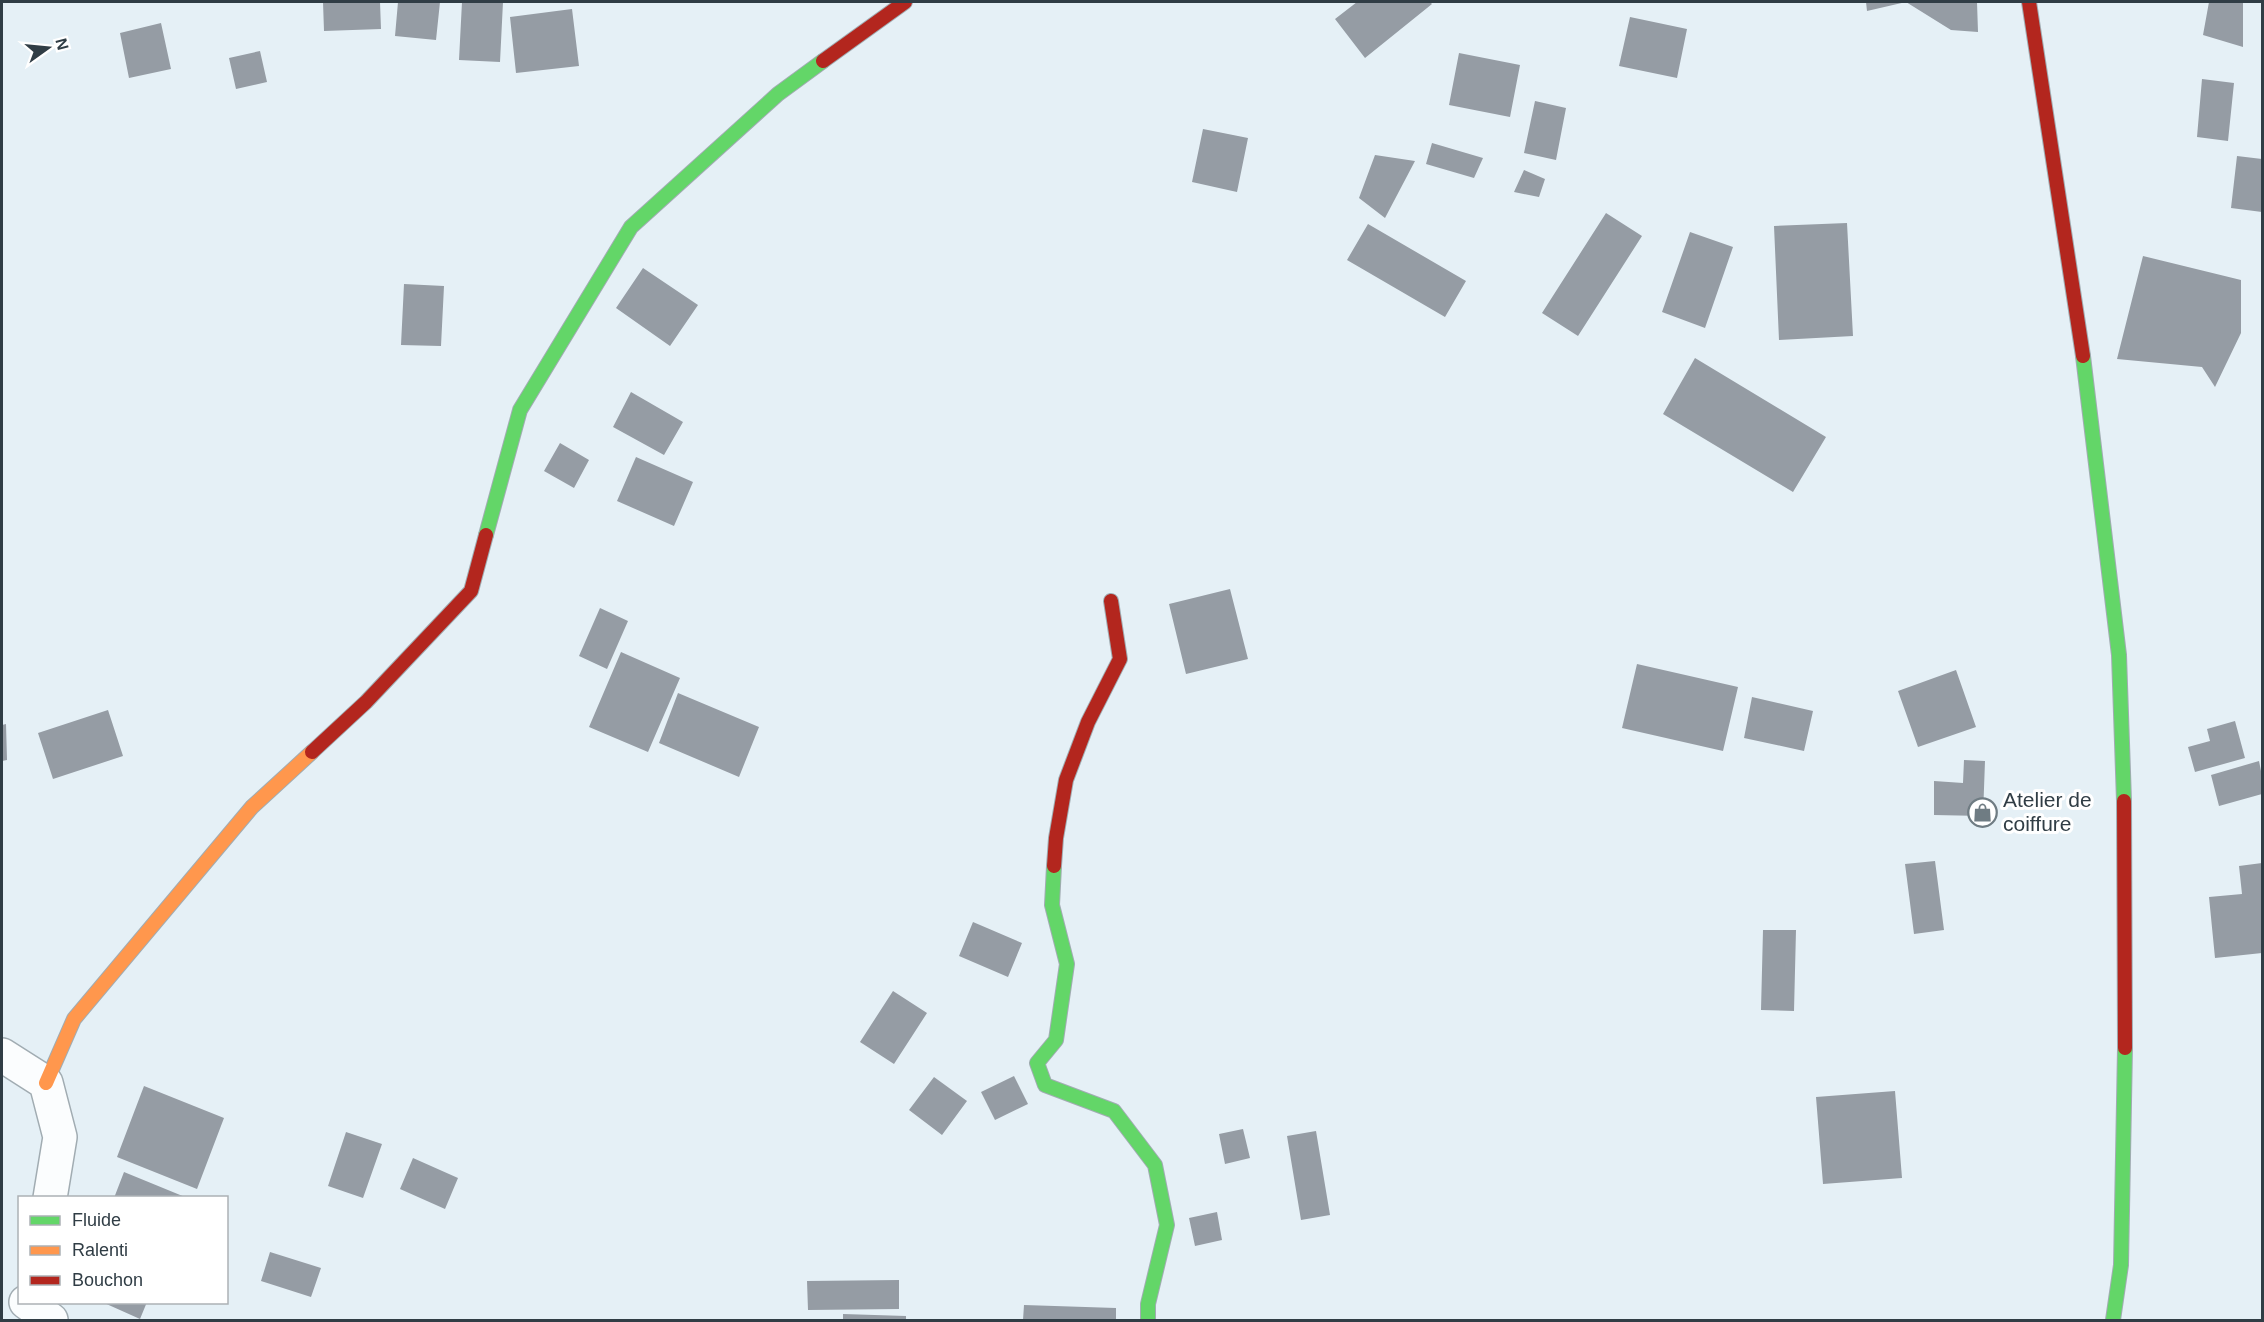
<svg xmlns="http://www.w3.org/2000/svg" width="2264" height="1322" font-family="Arial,sans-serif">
	<rect width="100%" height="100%" fill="#e5f0f6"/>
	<path fill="#959ca4" d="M323 2H380L381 29 324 31Z
		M398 2H440L436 40 395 36Z
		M462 2H503L500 62 459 60Z
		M1357 2H1430L1432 4 1365 58 1335 19Z
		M1866 2H1977L1978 32 1951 30 1906 2 1867 11Z
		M2209 2H2243V47L2203 35Z
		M572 9 579 66 516 73 510 17Z
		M1630 17 1687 29 1677 78 1619 66Z
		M161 23 171 69 129 78 120 33Z
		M260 51 267 82 236 89 229 58Z
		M1459 53 1520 65 1510 117 1449 105Z
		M2202 79 2234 83 2228 141 2197 137Z
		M1535 101 1566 108 1556 160 1524 153Z
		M1203 129 1248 138 1237 192 1192 182Z
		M1432 143 1483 158 1474 178 1426 164Z
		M1375 155 1415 161 1385 218 1359 198Z
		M2237 156 2262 159V212L2231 208Z
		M1524 170 1545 179 1539 197 1514 192Z
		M1606 213 1642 236 1578 336 1542 313Z
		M1847 223 1853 336 1779 340 1774 226Z
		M1368 224 1466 281 1445 317 1347 260Z
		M1690 232 1733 247 1705 328 1662 312Z
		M2143 256 2241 280V333L2215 387 2202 367 2117 359Z
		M643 268 698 305 670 346 616 308Z
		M404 284 444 286 441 346 401 345Z
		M1695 358 1826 437 1793 492 1663 414Z
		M631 392 683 422 664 455 613 427Z
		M560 443 589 460 574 488 544 471Z
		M636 457 693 482 674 526 617 501Z
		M1230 589 1248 659 1186 674 1169 604Z
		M600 608 628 621 607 669 579 656Z
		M621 652 680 678 648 752 589 727Z
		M1637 664 1738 687 1723 751 1622 728Z
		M1956 670 1976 727 1918 747 1898 691Z
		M678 693 759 727 739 777 659 743Z
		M1752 697 1813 711 1804 751 1744 738Z
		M108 710 123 756 53 779 38 733Z
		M2235 721 2245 758 2195 772 2188 747 2210 741 2207 729Z
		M6 724 7 760 2 761V725Z
		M1964 760 1985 761 1983 816 1934 815V781L1963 783Z
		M2259 761 2262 776V794L2219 806 2211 775Z
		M1935 861 1944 930 1914 934 1905 864Z
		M2262 863V953L2215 958 2209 897 2242 894 2239 866Z
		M973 922 1022 943 1008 977 959 956Z
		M1763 930H1796L1794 1011 1761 1010Z
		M893 991 927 1013 894 1064 860 1042Z
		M1014 1076 1028 1104 995 1120 981 1092Z
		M934 1077 967 1101 942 1135 909 1110Z
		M144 1086 224 1118 197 1189 117 1157Z
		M1895 1091 1902 1178 1823 1184 1816 1097Z
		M1243 1129 1250 1158 1225 1164 1219 1134Z
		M1316 1131 1330 1215 1301 1220 1287 1136Z
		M346 1132 382 1144 363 1198 328 1186Z
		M413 1158 458 1178 445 1209 400 1189Z
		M124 1172 185 1197V1198H114Z
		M1217 1212 1222 1240 1195 1246 1189 1218Z
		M270 1252 321 1268 311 1297 261 1281Z
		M899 1280V1309L808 1310 807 1281Z
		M102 1302H147L140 1319Z
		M1024 1305 1116 1308V1320H1023Z
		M843 1314 906 1316V1320H843Z"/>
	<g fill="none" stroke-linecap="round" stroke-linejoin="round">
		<defs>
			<path id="street" d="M2 1055 46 1083 60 1137 50 1198
				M26 1302 51 1320"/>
			<path id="fast" d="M2083 356 2119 655 2124 801
				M486 535 520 410 631 227 778 94 823 61
				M1054 866 1052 905 1067 964 1056 1040 1037 1063 1045 1085 1114 1111 1155 1165 1167 1225 1148 1304V1320
				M2113 1320 2121 1265 2125 1048"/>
			<path id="slow" d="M46 1083 74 1019 252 807 312 752"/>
			<path id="jam" d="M2029 2 2083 356
				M823 61 905 2
				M312 752 366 702 471 591 486 535
				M2124 801 2125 1048
				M1054 866 1056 838 1066 780 1088 722 1120 659 1111 601"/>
		</defs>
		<use href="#street" stroke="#a1acb2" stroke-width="36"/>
		<use href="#fast" stroke="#a1acb2" stroke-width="16"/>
		<use href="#slow" stroke="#a1acb2" stroke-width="16"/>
		<use href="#jam" stroke="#a1acb2" stroke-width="16"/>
		<use href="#street" stroke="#fbfdfe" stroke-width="33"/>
		<use href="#fast" stroke="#63d668" stroke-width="14"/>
		<use href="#slow" stroke="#ff974d" stroke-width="14"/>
		<use href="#jam" stroke="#b3261e" stroke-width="14"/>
	</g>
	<defs>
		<symbol id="shop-ring" viewBox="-11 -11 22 22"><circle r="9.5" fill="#fff" stroke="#6f7c83" stroke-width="1.5"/><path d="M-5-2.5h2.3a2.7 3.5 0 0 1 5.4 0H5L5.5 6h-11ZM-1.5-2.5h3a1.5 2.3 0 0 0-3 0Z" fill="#6f7c83"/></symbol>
	</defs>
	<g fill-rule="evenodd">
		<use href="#shop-ring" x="1966" y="796" width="33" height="33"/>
	</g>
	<g text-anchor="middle" stroke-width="6" stroke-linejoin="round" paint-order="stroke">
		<g font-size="21" fill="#303d45" stroke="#fff" text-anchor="start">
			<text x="2003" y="807">Atelier de<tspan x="2003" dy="24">coiffure</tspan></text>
		</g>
	</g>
	<rect width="2264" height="1322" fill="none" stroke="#303d45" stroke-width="6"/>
	<rect x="18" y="1196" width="210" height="108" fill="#ffffff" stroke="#acb1b5" stroke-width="1.5"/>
	<rect x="30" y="1216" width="30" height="9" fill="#63d668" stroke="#acb1b5" stroke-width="1.5"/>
	<text x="72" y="1226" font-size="18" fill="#303d45">Fluide</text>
	<rect x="30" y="1246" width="30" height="9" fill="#ff974d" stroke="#acb1b5" stroke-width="1.5"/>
	<text x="72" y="1256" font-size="18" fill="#303d45">Ralenti</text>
	<rect x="30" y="1276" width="30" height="9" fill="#b3261e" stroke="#acb1b5" stroke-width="1.5"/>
	<text x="72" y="1286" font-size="18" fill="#303d45">Bouchon</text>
	<g transform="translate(48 48) rotate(75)" stroke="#ffffff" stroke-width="4.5" paint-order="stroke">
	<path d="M0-4.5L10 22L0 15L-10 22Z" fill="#303d45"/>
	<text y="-9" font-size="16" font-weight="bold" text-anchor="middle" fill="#303d45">N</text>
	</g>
</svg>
